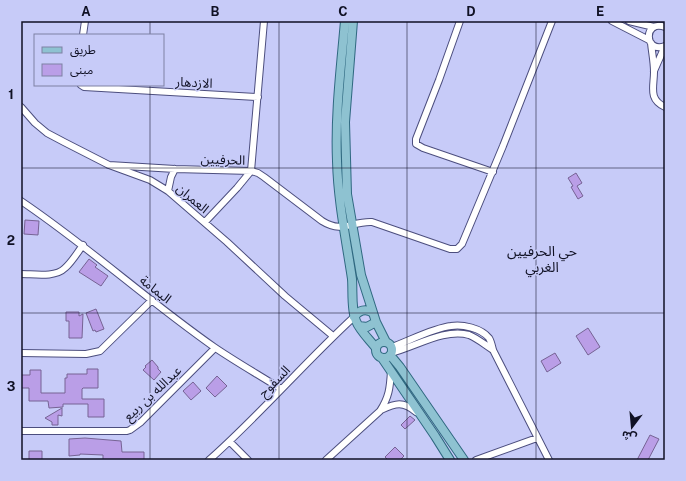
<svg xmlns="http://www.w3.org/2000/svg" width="686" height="481" font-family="'Public Sans','Noto Sans Arabic',sans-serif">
	<rect width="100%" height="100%" fill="#c7cbf8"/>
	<path fill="#ba9ee7" stroke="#766394" d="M576 173 582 183 577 186 583 196 578 199 571 187 573 186 568 178Z
		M25 220 39 221 38 235 24 234Z
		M89 259 97 265 95 267 108 276 101 286 79 272Z
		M96 309 104 329 96 332 95 330 93 331 86 313Z
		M66 312H79V316L83 314 82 338H69V321H66Z
		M588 328 600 347 588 355 576 336Z
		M555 353 561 363 547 372 541 361Z
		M152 360 158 367V369L161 372 154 380 143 370 146 367 145 366Z
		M87 369H98V388H83L82 389V399H104V417H88V404H63V407L49 408 48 401H29V388H21V375H30V370H41V393H65V378H67V374H87Z
		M217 376 227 386 215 397 206 388Z
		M193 382 201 391 191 400 183 391Z
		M62 408V416L58 415V425H52V422L45 418Z
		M410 416 415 420 405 429 401 425Z
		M650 435 659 439 648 460H637Z
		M85 438 121 441 122 452H144V460H103V455L80 454V455L69 456V439Z
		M395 447 404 456 400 460H388L385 457Z
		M29 451H42V460H29Z"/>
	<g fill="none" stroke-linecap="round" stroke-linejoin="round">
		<defs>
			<path id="minor" d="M460 21 439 80 416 139V144L423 148 493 172
				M612 21 649 40
				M629 21 654 27
				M665 27C643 19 644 54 665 46
				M83 35 85 21
				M651 43C652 53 654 62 654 72 654 87 648 99 665 107
				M654 71 665 46
				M81 85 84 87 258 97
				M21 107 35 123 47 133 64 142 109 165 150 180 168 191 227 242 285 296 333 336
				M109 165 175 169 251 171 258 173 264 177 322 221C343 234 351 221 372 222L450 249H457L462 244 503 146 552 21
				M168 191 171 177 175 169
				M21 201C88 246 148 301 214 347 236 362 259 375 281 389
				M205 222 237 188 251 171 264 21
				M21 274C34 274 55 278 65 268 72 262 77 253 83 245
				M392 347C409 341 433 328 451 326 462 324 481 328 489 338 491 341 492 346 493 350L549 460
				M21 353 86 354 100 351 152 300
				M391 353C415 347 445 328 469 335 477 338 485 345 493 350
				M381 410C396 403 403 401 416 412
				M21 431H127L130 430 141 422 215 348
				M230 442 248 460
				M209 460C260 415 304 363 354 317
				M326 460 380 411C389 397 390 388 391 371
				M476 460 537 438"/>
			<path id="major" d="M345 21C341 67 335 114 337 161 338 201 346 239 352 279 353 291 351 310 356 321 360 331 369 339 376 348
				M353 21 345 122 347 194 361 275 376 322 386 342
				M354 317C359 310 366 308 373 313
				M359 326 367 327 376 322
				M376 350a8 8 0 1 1 16 0a8 8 0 1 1-16 0Z
				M390 355 400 367 464 460
				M382 358 435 436 450 460"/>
		</defs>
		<use href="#minor" stroke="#4c4e7e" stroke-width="8"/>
		<use href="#major" stroke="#306981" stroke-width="10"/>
		<use href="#minor" stroke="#fff" stroke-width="6"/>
		<use href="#major" stroke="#8ec2d1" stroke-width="8"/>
	</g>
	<path fill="none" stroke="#101124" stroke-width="1" stroke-opacity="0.55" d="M150 21V35M279 21V460M407 21V460M536 21V460M150 85V460M21 168H665M21 313H665"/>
	<g text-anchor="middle" stroke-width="3" stroke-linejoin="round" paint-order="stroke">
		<g font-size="13" fill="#101124" stroke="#c7cbf8">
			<text transform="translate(194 82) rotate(3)" y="5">الازدهار</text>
			<text transform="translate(223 159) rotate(2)" y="5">الحرفيين</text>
			<text transform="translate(193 198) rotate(40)" y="5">العمران</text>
			<text transform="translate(156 289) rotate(38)" y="5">اليمامة</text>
			<text transform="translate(274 381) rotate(-46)" y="5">السفوح</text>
			<text transform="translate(152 393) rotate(-43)" y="5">عبدالله بن ربيع</text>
		</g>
		<g font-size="14" fill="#101124" stroke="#c7cbf8">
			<text x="542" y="256">حي الحرفيين<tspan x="542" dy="16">الغربي</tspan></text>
		</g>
	</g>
	<rect width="686" height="481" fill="none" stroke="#c7cbf8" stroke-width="44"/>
	<rect x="34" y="34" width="130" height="52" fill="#c7cbf8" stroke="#7e81a3"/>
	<rect x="42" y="47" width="20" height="6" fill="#8ec2d1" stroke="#7e81a3"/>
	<text x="70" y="54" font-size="12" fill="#101124">طريق</text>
	<rect x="42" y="64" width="20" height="12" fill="#ba9ee7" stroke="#7e81a3"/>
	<text x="70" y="74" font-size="12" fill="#101124">مبنى</text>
	<g transform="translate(632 427) rotate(196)" stroke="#c7cbf8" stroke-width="3" paint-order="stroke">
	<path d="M0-3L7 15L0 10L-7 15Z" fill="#101124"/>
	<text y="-6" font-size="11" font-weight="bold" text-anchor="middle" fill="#101124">ش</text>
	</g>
	<rect x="22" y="22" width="642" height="437" fill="none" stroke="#101124" stroke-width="1.5"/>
	<g font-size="13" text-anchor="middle" font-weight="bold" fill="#101124">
		<text x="86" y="16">A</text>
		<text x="215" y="16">B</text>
		<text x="343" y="16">C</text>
		<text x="471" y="16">D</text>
		<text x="600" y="16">E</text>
		<text x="11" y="99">1</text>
		<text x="11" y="245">2</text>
		<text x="11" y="391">3</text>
	</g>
</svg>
